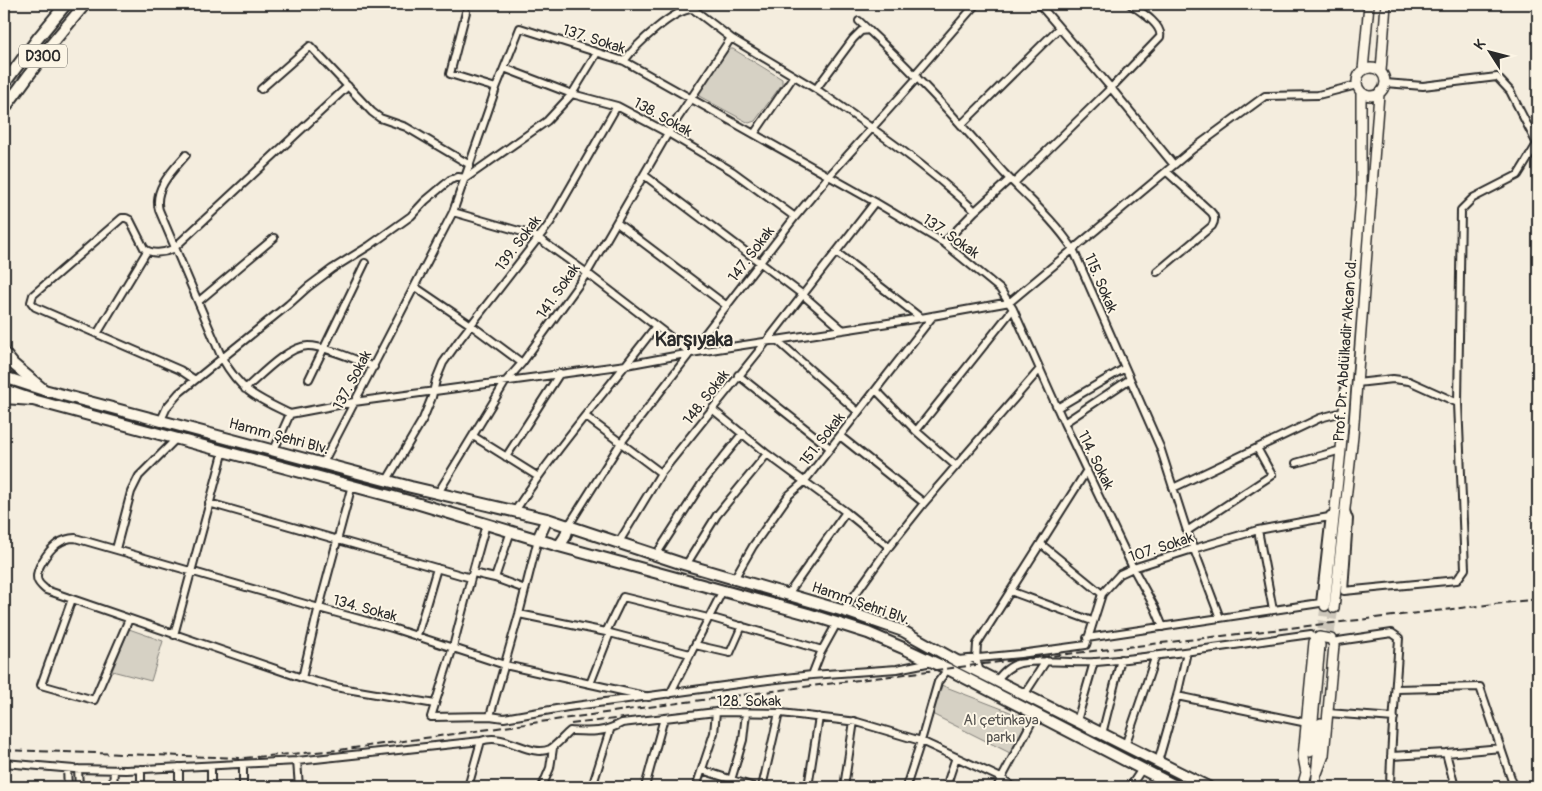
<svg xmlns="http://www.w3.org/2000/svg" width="1542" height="791" font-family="Pangolin,sans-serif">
	<rect width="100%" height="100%" fill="#f4edde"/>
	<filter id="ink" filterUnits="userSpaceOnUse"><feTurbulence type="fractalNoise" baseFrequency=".02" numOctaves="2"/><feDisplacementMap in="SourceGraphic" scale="10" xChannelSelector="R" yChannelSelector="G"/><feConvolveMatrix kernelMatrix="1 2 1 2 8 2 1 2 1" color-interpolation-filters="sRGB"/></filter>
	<g filter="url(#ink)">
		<path fill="#d6d1c4" stroke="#807e78" d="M729 49H733L782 79V84L755 121 749 123 699 96 698 93Z
			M129 629 163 641 151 681 112 671Z
			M941 685 1028 719 1010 753 932 714Z"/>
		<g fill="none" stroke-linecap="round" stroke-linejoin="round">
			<path stroke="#ccc6ba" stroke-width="9" stroke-dasharray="9 4.5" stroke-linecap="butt" d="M1320 643 1325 606
				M1328 646 1334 608"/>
			<defs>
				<path id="minor" d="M1039 4 1111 88 1174 165
					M466 12 450 74 496 88
					M859 21C879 40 900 59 919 80 949 110 976 142 1004 173 1028 198 1054 220 1073 249L1160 447 1187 531 1220 618
					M869 30 861 31 853 39 816 89C871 127 926 165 975 211L944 243
					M624 61C636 45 673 9 693 9L731 38 816 89
					M504 68 572 94 617 106 668 133 732 171 795 217
					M261 89 310 46 372 112 380 118 406 127 470 165
					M961 125 1059 28
					M754 134 793 77
					M186 155C173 170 153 189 159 210L222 358C241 392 257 398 290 414
					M644 175 803 295 843 330
					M1014 183 1111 88 1160 37C1163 25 1140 11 1130 4
					M975 211 1010 179
					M453 212 533 235 538 238 587 273 691 353
					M617 223 727 306
					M836 252 921 318
					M1157 272 1212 226C1215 221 1215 216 1211 212L1167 172
					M415 287 471 325 522 363
					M199 301 274 238
					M97 334 147 251
					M777 340 858 412
					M738 375 830 448
					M309 379 365 263
					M195 380 180 370 35 307 31 302 33 295 122 218H126L130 220 144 248C151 255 164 253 173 249L348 86
					M1357 383 1393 379 1409 381 1458 403
					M245 389C260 376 288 346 308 346 325 346 356 360 374 367
					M876 390 916 431 956 466
					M1057 408 1125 368
					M712 409 767 454 846 512 889 547
					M585 416 661 473
					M161 420 167 407 179 393 288 305 308 287 332 269 369 246 411 216 425 201 450 180 458 177 466 178 547 121 572 94 597 53
					M1064 423 1130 379
					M916 431 1013 309
					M473 436 537 476
					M840 436 924 503
					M274 450 290 414 354 402 626 365 691 353 921 318 1010 302 1193 149 1265 96 1318 95 1357 85
					M506 457 560 373
					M323 463 453 212 496 88 520 28 624 61 875 202 944 243 1000 289 1013 309 1064 423 1133 568 1155 608 1163 627
					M1296 463 1341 450
					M387 480 423 419 432 397 436 380 443 363 460 339 550 223 617 106
					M352 485 319 608 318 610 302 678 46 590C43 587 39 584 38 581 33 571 49 550 57 544 63 540 68 538 75 538L319 608 392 628 505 665 649 697
					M1173 488 1320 418 1343 412
					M438 493 506 381 522 363 587 273 668 133 731 38
					M209 503 471 578 453 647 431 717 490 716 504 718 568 707 768 680 812 675 897 669 932 662
					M515 511C557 446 609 388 656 326
					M1346 511 1349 519 1344 591 1457 580 1465 569 1458 403 1461 210 1473 198 1518 175 1537 144 1510 91 1497 77 1423 86 1385 83
					M569 525 620 444 795 217 829 176 916 79 917 72 976 4
					M1258 530 1273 610
					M1187 531 1272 475 1257 448
					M619 542 661 473 767 341 875 202
					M1041 544 1102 594
					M116 549 131 492 139 476 177 438
					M656 555 701 485 743 433
					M686 565 717 515 767 454
					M473 573 495 578 525 589
					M471 578 486 524
					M495 578 511 531
					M734 579 753 546 789 495 804 482 933 316
					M1010 591 1092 621
					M788 594 846 512
					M72 599 41 685 94 700 129 619
					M844 610 889 547 924 503 1040 369
					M519 614 606 632 690 654
					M709 617 822 650
					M606 632 623 597 708 618
					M174 635 224 450
					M417 636 437 568
					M1087 638 1320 603 1330 515
					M1333 642 1338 641 1392 633 1399 638C1396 688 1391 737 1390 787
					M695 645 730 653 742 626
					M958 660 1020 654 1086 645 1102 594 1120 574 1133 568 1193 549 1258 530 1329 517
					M980 672 976 659 977 644 1087 470
					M812 675 821 652 837 623
					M302 678 335 687 435 704
					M996 681C1003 672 1009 666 1020 663 1045 658 1071 664 1096 662 1168 656 1239 644 1311 634L1317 640
					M590 684 610 633
					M1396 689 1480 687 1514 787
					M670 694 723 590
					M1024 695 1046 661
					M1177 696 1307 723
					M1328 713 1394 718
					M490 716 519 614 538 539
					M1077 721 1094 662
					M1102 734 1121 659
					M1125 746 1156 655
					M1446 753 1455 787
					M1391 756 1446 753 1501 748
					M297 761 299 787
					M1158 762 1177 696 1187 652
					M4 763 74 769 126 770 297 761 481 741C506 732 529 758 550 749 556 746 564 736 570 731 592 732 603 733 622 723L716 712 781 713 857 722 921 741 1001 778 1013 787
					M243 764V787
					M211 766V787
					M67 769 68 787
					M78 769 79 787
					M141 769V787
					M702 770 754 787
					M113 787 114 770
					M179 787V767
					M468 787 481 741
					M542 787 550 768 553 748
					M592 787 610 730
					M645 787 664 718
					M696 787 714 733 716 712
					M729 787 743 740 746 713
					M762 787 779 713
					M808 787 819 717
					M844 787 854 721
					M906 787 921 741 938 682 948 669
					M946 787 956 757
					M997 787 1036 714
					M1130 787 1142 769"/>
				<path id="secondary" d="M1357 82a14 14 0 1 1 28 0a14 14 0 1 1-28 0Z
					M1363 70 1369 4
					M1381 71 1386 4
					M1325 606 1341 450 1361 195V92
					M1334 608 1353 436 1379 94
					M1310 752 1320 645
					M1306 773 1303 757 1314 642 1319 637 1331 639 1334 645 1324 755 1316 776
					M1302 787 1307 769
					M1315 787 1321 723"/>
				<path id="primary" d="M4 377 44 390 411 487 547 519 680 563 851 613 903 631 957 661 1208 787
					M4 390 33 400 416 503 559 546 808 614 868 633 903 648 948 669 1177 787
					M538 539 547 519
					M559 546 565 537 569 525"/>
				<path id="trunk" d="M4 84 38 38 66 4
					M4 109 50 46 85 4
					M4 353 13 364 44 390
					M4 398 33 400"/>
			</defs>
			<use href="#minor" stroke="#2b2b2b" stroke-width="10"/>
			<use href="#secondary" stroke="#2b2b2b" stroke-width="12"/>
			<use href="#primary" stroke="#2b2b2b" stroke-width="14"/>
			<use href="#trunk" stroke="#2b2b2b" stroke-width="14"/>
			<use href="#minor" stroke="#fcf5e5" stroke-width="6"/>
			<use href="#secondary" stroke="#fcf5e5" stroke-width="9"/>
			<use href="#primary" stroke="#fcf5e5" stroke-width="10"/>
			<use href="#trunk" stroke="#fcf5e5" stroke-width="10"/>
			<path stroke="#2b2b2b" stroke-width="2" stroke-dasharray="8 4" stroke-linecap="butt" d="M571 724 623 718
				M4 750 243 758 339 750 648 707 999 662 1538 599"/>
		</g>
	</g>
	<g text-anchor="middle" stroke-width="4" stroke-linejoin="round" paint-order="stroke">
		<rect fill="#fcf5e5" stroke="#6a6863" stroke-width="1" x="19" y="44.5" width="48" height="23" rx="4"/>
		<g font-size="14" font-weight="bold" fill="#2b2b2b">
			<text x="43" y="61">D300</text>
		</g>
		<g font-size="15" fill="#2b2b2b" stroke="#fcf5e5">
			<text transform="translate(594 39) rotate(18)" y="5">137. Sokak</text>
			<text transform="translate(663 117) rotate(29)" y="5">138. Sokak</text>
			<text transform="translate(951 236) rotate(35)" y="5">137. Sokak</text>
			<text transform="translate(518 243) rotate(-53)" y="5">139. Sokak</text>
			<text transform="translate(751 254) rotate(-53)" y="5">147. Sokak</text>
			<text transform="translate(1101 283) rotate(67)" y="5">115. Sokak</text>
			<text transform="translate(558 291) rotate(-55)" y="5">141. Sokak</text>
			<text transform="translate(1345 350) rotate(-86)" y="5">Prof. Dr. Abdülkadir Akcan Cd.</text>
			<text transform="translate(352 380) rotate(-62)" y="5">137. Sokak</text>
			<text transform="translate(706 397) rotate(-52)" y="5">148. Sokak</text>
			<text transform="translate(279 436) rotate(15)" y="5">Hamm Şehri Blv.</text>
			<text transform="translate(822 439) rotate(-52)" y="5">151. Sokak</text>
			<text transform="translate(1096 460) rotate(64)" y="5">114. Sokak</text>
			<text transform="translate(1161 547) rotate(-18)" y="5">107. Sokak</text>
			<text transform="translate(861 603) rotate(19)" y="5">Hamm Şehri Blv.</text>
			<text transform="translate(365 608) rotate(15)" y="5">134. Sokak</text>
			<text x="749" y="706">128. Sokak</text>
		</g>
		<g font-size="15" fill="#565451" stroke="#fcf5e5">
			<text x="1001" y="725">Al çetinkaya<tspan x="1001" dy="17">parkı</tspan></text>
		</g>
		<g font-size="20" font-weight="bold" fill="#2b2b2b" stroke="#fcf5e5">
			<text x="694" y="346">Karşıyaka</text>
		</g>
	</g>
	<rect width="1542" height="791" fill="none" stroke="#fcf5e5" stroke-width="20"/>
	<rect x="10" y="10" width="1522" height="771" fill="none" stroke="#2b2b2b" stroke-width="2" filter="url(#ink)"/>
	<g transform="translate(1490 52) rotate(306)" stroke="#fcf5e5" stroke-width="4" paint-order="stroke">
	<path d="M0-4L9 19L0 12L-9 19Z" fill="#2b2b2b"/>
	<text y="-8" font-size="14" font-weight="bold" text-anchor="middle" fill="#2b2b2b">K</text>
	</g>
</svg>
